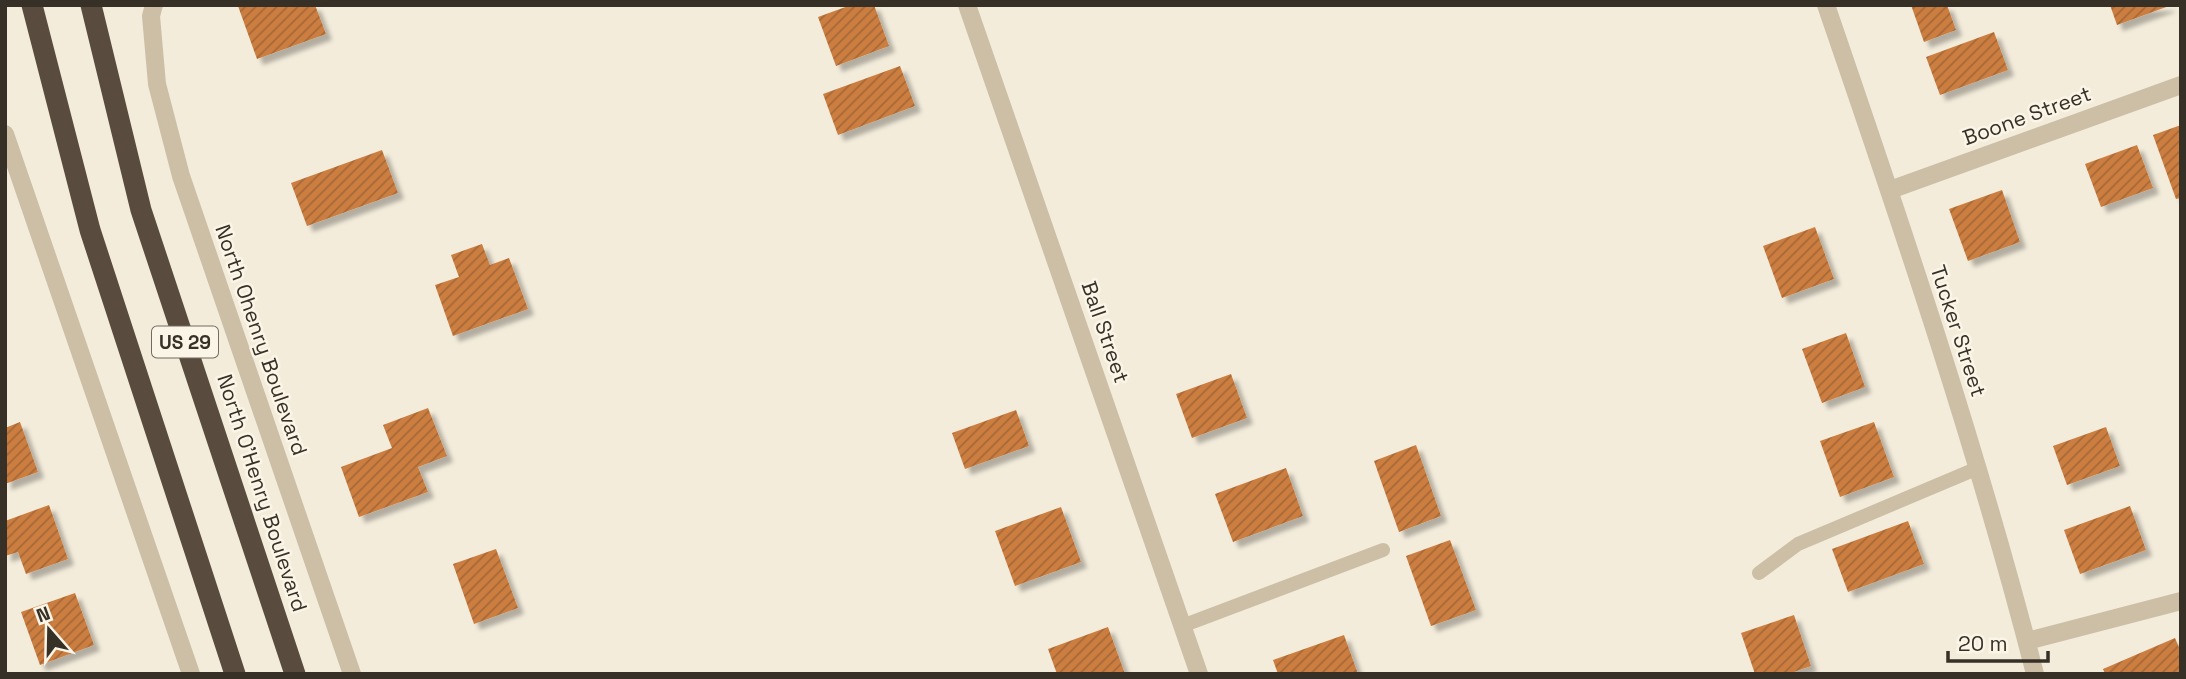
<svg xmlns="http://www.w3.org/2000/svg" width="2186" height="679" font-family="'Space Grotesk',sans-serif">
	<defs>
		<pattern id="building-hatch" width="6" height="6" patternUnits="userSpaceOnUse" patternTransform="scale(1.75)"><rect width="6" height="6" fill="#cc7e40"/><path d="M-1 1l2-2M0 6l6-6M5 7l2-2" fill="none" stroke="#a66836"/></pattern>
		<filter id="shadow"><feDropShadow dx="6" dy="6" stdDeviation="2" flood-color="#0004"/></filter>
	</defs>
	<rect width="100%" height="100%" fill="#f3ecdb"/>
	<path fill="url(#building-hatch)" filter="url(#shadow)" d="M315 5 326 34 257 59 238 6Z
		M851 5H874L889 46 836 66 818 17Z
		M1911 5H1947L1956 30 1924 42Z
		M2110 5H2169V6L2117 25Z
		M1994 32 2008 70 1940 95 1926 57Z
		M900 66 915 106 838 135 823 94Z
		M2181 125V198L2176 199 2153 135Z
		M2137 145 2153 188 2101 207 2085 164Z
		M382 150 398 193 307 226 291 183Z
		M2002 190 2020 242 1968 261 1949 209Z
		M1815 227 1834 279 1782 298 1763 246Z
		M482 244 490 265 509 258 528 309 453 336 435 285 459 277 451 255Z
		M1846 333 1865 387 1822 403 1802 349Z
		M1231 374 1247 418 1192 438 1176 394Z
		M428 408 447 456 418 467 428 492 359 517 341 467 392 448 383 425Z
		M1016 410 1029 446 965 469 952 433Z
		M20 422 38 472 5 484V428Z
		M1874 422 1894 477 1840 497 1820 441Z
		M2106 427 2120 466 2067 485 2053 446Z
		M1416 445 1441 516 1399 532 1374 461Z
		M1286 468 1303 516 1233 542 1215 494Z
		M49 505 68 559 26 574 18 552 5 556V521Z
		M2130 506 2146 550 2080 574 2064 530Z
		M1061 507 1081 562 1015 586 995 531Z
		M1908 521 1924 564 1848 592 1832 549Z
		M1450 540 1476 610 1431 626 1406 556Z
		M496 549 518 608 474 624 453 564Z
		M75 593 94 645 40 665 21 612Z
		M1794 615 1811 666 1788 674H1755L1741 633Z
		M1108 627 1125 674H1057L1048 649Z
		M1344 635 1358 674H1278L1273 660Z
		M2175 638 2181 652V674H2105L2103 669Z"/>
	<g fill="none" stroke-linecap="round" stroke-linejoin="round">
		<path stroke="#ccbfa6" stroke-width="14" d="M1759 573 1798 544 1978 468
			M1182 626 1383 550"/>
		<path stroke="#ccbfa6" stroke-width="18" d="M154 5 151 16 157 84 181 176 352 674
			M967 5 1199 674
			M1826 5C1902 226 1977 448 2035 674
			M5 134 191 674
			M1890 190 2181 85
			M2027 641 2181 601"/>
		<path stroke="#594c3e" stroke-width="21" d="M32 5 90 230 235 674
			M91 5 141 210 295 674"/>
	</g>
	<g text-anchor="middle" stroke-width="5" stroke-linejoin="round" paint-order="stroke">
		<rect fill="#faf5e7" stroke="#726b61" stroke-width="2" x="152" y="326.5" width="66" height="31" rx="5"/>
		<g font-size="19" font-weight="bold" fill="#373027">
			<text x="185" y="349">US 29</text>
		</g>
		<g font-size="21" fill="#373027" stroke="#faf5e7">
			<text transform="translate(2027 116) rotate(-20)" y="7">Boone Street</text>
			<text transform="translate(1958 331) rotate(72)" y="7">Tucker Street</text>
			<text transform="translate(1105 332) rotate(71)" y="7">Ball Street</text>
			<text transform="translate(261 340) rotate(71)" y="7">North Ohenry Boulevard</text>
			<text transform="translate(262 493) rotate(72)" y="7">North O'Henry Boulevard</text>
		</g>
	</g>
	<rect width="2186" height="679" fill="none" stroke="#373027" stroke-width="14"/>
	<g transform="translate(49 630) rotate(340)" stroke="#faf5e7" stroke-width="5" paint-order="stroke">
	<path d="M0-5L12 26L0 18L-12 26Z" fill="#373027"/>
	<text y="-10" font-size="19" font-weight="bold" text-anchor="middle" fill="#373027">N</text>
	</g>
	<path d="M1948 651v10h100v-10" fill="none" stroke="#373027" stroke-width="3.5"/>
	<text x="1958" y="651" font-size="21" fill="#373027" stroke="#faf5e7" stroke-width="5" paint-order="stroke">20 m</text>
</svg>
